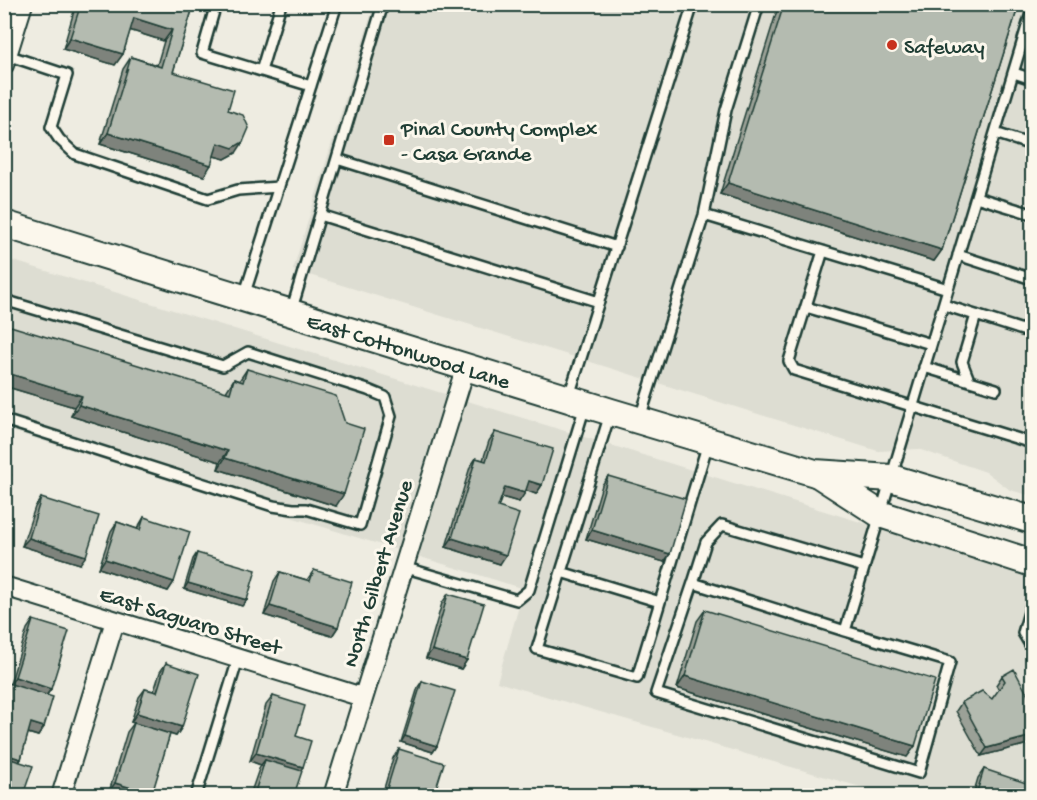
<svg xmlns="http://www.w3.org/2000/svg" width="1037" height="800" font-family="'Gochi Hand',sans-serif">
	<rect width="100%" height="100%" fill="#eeece1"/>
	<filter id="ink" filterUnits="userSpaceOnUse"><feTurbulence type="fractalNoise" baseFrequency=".0167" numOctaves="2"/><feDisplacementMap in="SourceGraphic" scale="12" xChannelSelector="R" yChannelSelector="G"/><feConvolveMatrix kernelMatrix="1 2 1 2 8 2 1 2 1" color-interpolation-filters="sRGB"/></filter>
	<g filter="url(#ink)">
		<path fill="#ddddd2" d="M374 5H1032V496L1010 490 986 472 918 449 878 451 293 270Z
			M4 258 1032 575V795H888L497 682 524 589 5 429Z"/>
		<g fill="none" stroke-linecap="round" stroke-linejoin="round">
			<defs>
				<path id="lane" d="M216 4 202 53 311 86
					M7 55 67 75 51 127 59 139 75 154 208 199 238 190 279 187
					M261 71 281 4
					M1014 73 1032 79
					M995 133 1032 145
					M337 159 617 247
					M976 197 1032 214
					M320 215 599 302
					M704 215 948 289
					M823 251 789 361 794 370 1032 443
					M958 255 1032 279
					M244 296 337 4
					M4 300 223 366 248 352 368 390 385 397 391 416 360 525 306 509H293L273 506 4 420
					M944 305 1032 333
					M806 307 931 344
					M291 312 383 4
					M924 367 996 389
					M969 380 962 362 976 315
					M569 396 693 4
					M610 414 537 649 637 678 708 443
					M640 418 704 215 726 110 759 4
					M403 567 517 600 529 590 585 406
					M561 572 660 602
					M693 583 706 542 722 525 864 567
					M1032 602 1023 633 1032 648
					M845 631 950 662 919 773 656 693 693 583 845 631 1032 10
					M196 796 238 659"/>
				<path id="street" d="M4 65 23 4
					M4 586 362 697
					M61 796 115 621
					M333 796 466 366"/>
				<g id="secondary">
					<path id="s1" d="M4 224 611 412 815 473 891 478 1032 520"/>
					<path d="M818 474 880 514 1032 563"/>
				</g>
			</defs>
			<use href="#lane" stroke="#1f3d34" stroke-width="14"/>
			<use href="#street" stroke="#1f3d34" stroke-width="22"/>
			<use href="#secondary" stroke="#1f3d34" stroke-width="30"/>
			<use href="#lane" stroke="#fbf7ec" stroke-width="9"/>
			<use href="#street" stroke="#fbf7ec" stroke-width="18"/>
			<use href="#secondary" stroke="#fbf7ec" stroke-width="26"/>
		</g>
		<path fill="#9ba197" stroke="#1f3d34" stroke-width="1.5" d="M76 4H194L173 72 228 110 236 153 225 159 214 156 204 176 100 144 123 69 131 57 157 65 164 41 130 30 123 54 115 65 63 49Z
			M779 4H1019L942 250 934 261 720 194Z
			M247 369 336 506 218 469 220 462 71 416 74 407 4 386 226 392 234 379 239 381Z
			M495 432 542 485 536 494 526 490 519 502 502 497 498 507 500 564 446 547 470 467 476 458 483 460 489 441Z
			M608 476 670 554 664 562 586 539 602 485Z
			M41 498 80 564 22 546 35 507Z
			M144 517 174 582 168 591 99 568 111 531 117 522 137 529Z
			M197 553 247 600 242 606 184 589 193 559Z
			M314 570 338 627 332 636 264 615 274 581 280 572 307 580Z
			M448 594 467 660 461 669 426 658 442 603Z
			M705 610 915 746 907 757 677 688 697 621Z
			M33 620 51 689 47 695 44 727 38 736 28 733 21 759 4 795 10 684 27 629Z
			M166 663 182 727 176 736 170 734 151 795H111L112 793 109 792 127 732 134 723 169 734 131 722 139 697 145 689 154 691 160 672Z
			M1002 676 1032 703V752L1028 744 981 756 956 711 962 702 992 699 999 690 996 685Z
			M422 681 437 746 433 752 401 742 418 687Z
			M273 696 296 736 300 771 294 795H250L259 769 261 765 250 761 266 705Z
			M399 749 434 795H382L393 758Z
			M984 769 1032 795H973L978 778Z"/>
		<path fill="#7e837b" stroke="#1f3d34" stroke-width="1.5" d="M134 18 172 30 164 41 126 29Z
			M70 38 123 54 115 65 63 49Z
			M108 133 211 165 204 176 100 144Z
			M243 142 236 153 225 159 210 155 218 143Z
			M728 183 942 250 934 261 720 194Z
			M4 372 82 396 74 407 4 386Z
			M79 405 228 451 220 462 71 416Z
			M225 458 344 494 336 506 218 469Z
			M529 481 542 485 536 494 522 489Z
			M505 487 525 493 519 502 498 496Z
			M592 530 670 554 664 562 586 539Z
			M29 538 86 556 80 564 22 546Z
			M452 538 506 555 500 564 446 547Z
			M105 559 174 582 168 591 99 568Z
			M188 583 247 600 242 606 184 589Z
			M270 606 338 627 332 636 264 615Z
			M432 650 467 660 461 669 426 658Z
			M685 676 915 746 907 757 677 688Z
			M15 677 51 689 45 697 9 686Z
			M137 713 182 727 176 736 131 722Z
			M31 723 44 727 38 736 25 732Z
			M405 736 437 746 433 752 401 742Z
			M1032 736V738L1028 744 981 756 987 748Z
			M256 753 303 767 297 776 265 760 261 765 250 761Z
			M4 754 21 759 15 767 4 764Z
			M115 783 152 794 151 795H121L109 792Z"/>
		<path fill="#b4bbb0" stroke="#1f3d34" stroke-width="1.5" d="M81 4H194L173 72 234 90 228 110 243 115 249 128 243 142 233 148 218 143 211 165 108 133 131 57 161 67 172 30 134 18 123 54 70 38Z
			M784 4H1019L942 250 728 183Z
			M4 324 230 393 234 379 243 382 247 369 336 396 345 423 364 429 344 494 225 458 228 451 79 405 82 396 4 372Z
			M495 432 553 449 542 485 529 481 525 493 505 487 498 507 519 514 506 555 452 538 476 458 486 461Z
			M4 473 11 475 4 493Z
			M608 476 686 499 670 554 592 530Z
			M41 498 99 516 86 556 29 538Z
			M144 517 190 532 174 582 105 559 117 522 140 530Z
			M197 553 256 570 247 600 188 583Z
			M314 570 352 582 338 627 270 606 280 572 310 581Z
			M448 594 484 604 467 660 432 650Z
			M705 610 935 680 915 746 685 676Z
			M33 620 69 631 51 689 15 677Z
			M166 663 199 674 182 727 137 713 145 689 157 692Z
			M1014 669 1032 703V736L987 748 962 702 982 691 992 699 1005 681 1002 676Z
			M422 681 455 691 437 746 405 736Z
			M4 682 53 697 44 727 31 723 21 759 4 754Z
			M273 696 305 706 296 736 311 741 303 767 256 753Z
			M134 723 170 734 152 794 115 783Z
			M399 749 444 763 434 795H385Z
			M4 757 33 766 23 795H4Z
			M265 760 302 771 294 795H254Z
			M984 769 1032 785V795H976Z"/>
	</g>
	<g fill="#c8321e" stroke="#fbf7ec" stroke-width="2">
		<circle cx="892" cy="45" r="6"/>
		<rect x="383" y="134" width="12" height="12" rx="3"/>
	</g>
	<g text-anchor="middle" stroke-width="6" stroke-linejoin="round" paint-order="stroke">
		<g font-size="22" fill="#1f3d34" stroke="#fbf7ec" text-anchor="start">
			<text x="904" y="53">Safeway</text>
			<text x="401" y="135">Pinal County Complex<tspan x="401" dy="25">- Casa Grande</tspan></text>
		</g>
		<g font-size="22" fill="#1f3d34" stroke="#fbf7ec">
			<text dy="8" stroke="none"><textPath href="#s1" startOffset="424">East Cottonwood Lane</textPath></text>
			<text transform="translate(376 573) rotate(-73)" y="8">North Gilbert Avenue</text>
			<text transform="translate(191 619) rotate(17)" y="8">East Saguaro Street</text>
		</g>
	</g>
	<rect width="1037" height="800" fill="none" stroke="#fbf7ec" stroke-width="24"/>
	<rect x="12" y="12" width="1013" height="776" fill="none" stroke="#1f3d34" stroke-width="2" filter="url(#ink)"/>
</svg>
